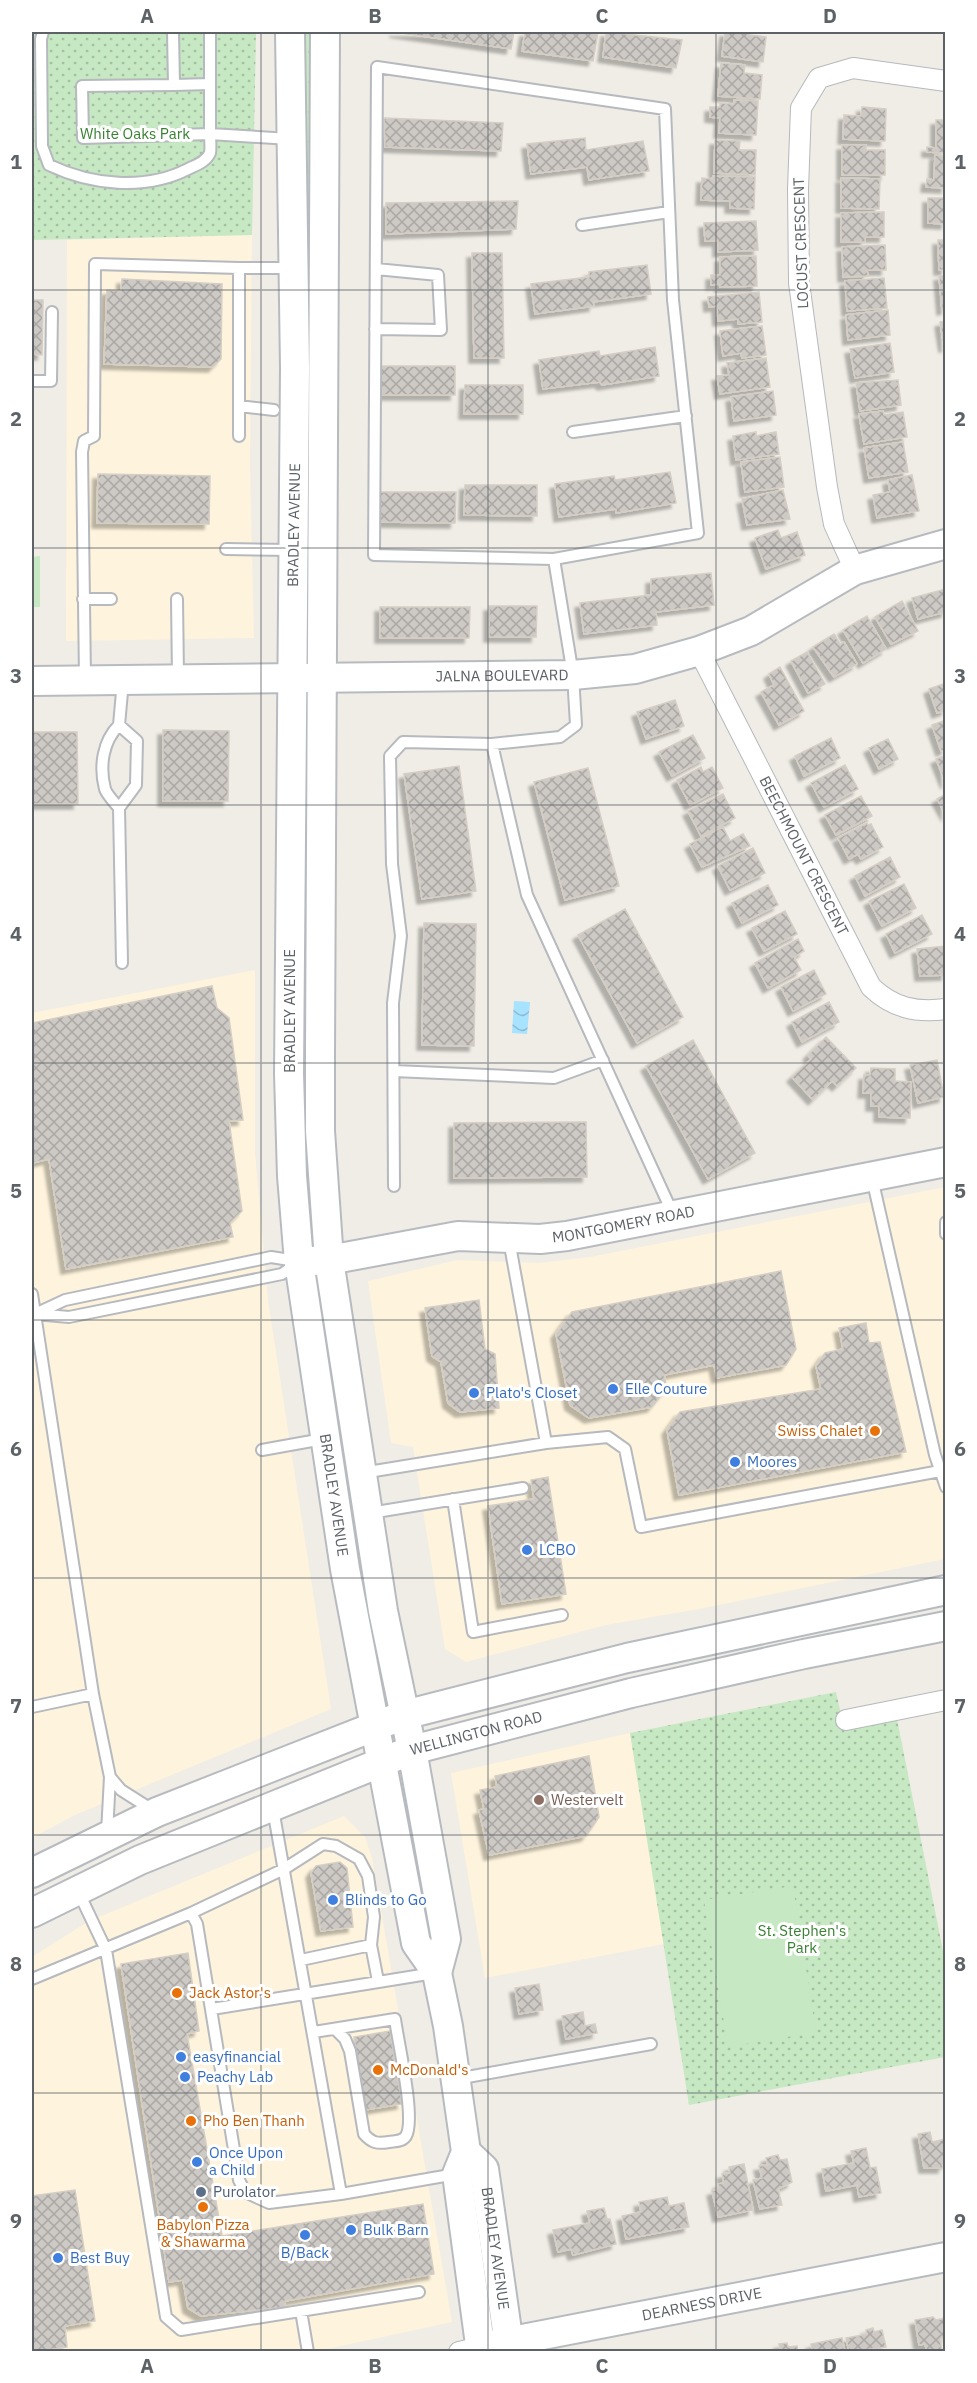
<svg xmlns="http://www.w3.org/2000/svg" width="977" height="2383" font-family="'IBM Plex Sans',sans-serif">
	<defs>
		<pattern id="grass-tufts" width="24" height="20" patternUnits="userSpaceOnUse" patternTransform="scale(1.5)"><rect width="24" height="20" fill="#c6e8c2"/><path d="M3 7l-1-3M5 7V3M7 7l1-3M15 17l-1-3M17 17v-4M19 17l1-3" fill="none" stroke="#a4bfa1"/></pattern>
		<pattern id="park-dots" width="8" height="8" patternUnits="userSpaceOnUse" patternTransform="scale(1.5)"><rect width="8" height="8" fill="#c6e8c2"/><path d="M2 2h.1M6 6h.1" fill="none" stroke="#a4bfa1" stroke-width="1.8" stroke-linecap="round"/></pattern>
		<pattern id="water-waves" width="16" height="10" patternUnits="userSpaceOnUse" patternTransform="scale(1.5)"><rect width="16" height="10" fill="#a7e2ff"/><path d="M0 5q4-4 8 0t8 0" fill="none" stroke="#8bbbd2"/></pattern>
		<pattern id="building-cross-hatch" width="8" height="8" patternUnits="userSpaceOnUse" patternTransform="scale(1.5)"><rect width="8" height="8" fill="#cdc9c5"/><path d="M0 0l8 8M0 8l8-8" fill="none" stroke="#aaa7a4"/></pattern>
		<filter id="shadow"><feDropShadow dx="-5" dy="5" stdDeviation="1.5" flood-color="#0004"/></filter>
	</defs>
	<rect width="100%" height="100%" fill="#f0ede6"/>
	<path fill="#fef3dc" d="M252 235 250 465 254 638 66 641 67 240Z
		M255 970V1152L268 1300 331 1709 75 1815 32 1838V1013Z
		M945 1187V1559L699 1609 606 1625 466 1662 445 1649 413 1447 391 1443 368 1281 457 1260 539 1263 590 1257Z
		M630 1733 664 1944 485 1978 451 1773Z
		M344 1816 365 1837 372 1858 452 2322 318 2351 32 2352V1957L89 1921Z"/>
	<path fill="url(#grass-tufts)" d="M302 32H309L313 130 310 365 300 126Z"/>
	<path fill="url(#park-dots)" d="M32 32H256L252 235 32 240Z
		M836 1692 845 1731 897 1719 945 1961V2057L689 2105 630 1733Z"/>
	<path fill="#c6e8c2" d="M40 556V607H32V557Z
		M793 1886 816 2032 728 2047 704 1900Z"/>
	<path fill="url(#water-waves)" d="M514 1001 530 1002 527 1034 512 1033Z"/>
	<path fill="url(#building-cross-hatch)" stroke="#d5cec4" stroke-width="1.5" filter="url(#shadow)" d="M394 32H514L511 49Z
		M525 32H598L593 61 522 51Z
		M606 32 682 40 676 68 603 57Z
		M725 32H750V35L766 37 763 62 722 56Z
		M721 63 745 65 744 73 762 75 760 99 718 96Z
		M734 100 758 101 756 135 719 133 720 118 710 117V107H720V103L734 104Z
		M862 107 886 109 885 141 843 139 844 115 861 116Z
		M384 118 503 123 501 151 385 147Z
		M936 120H946V153L927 152V147L936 148Z
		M585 138 586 150 643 141 649 171 589 180 587 167 531 174 527 144Z
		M715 140 740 141 739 150H756L755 175 714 173Z
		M842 145H866V150H885V175H842Z
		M935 155 946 156V188L926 187 927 179 934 180Z
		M713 176 755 177 754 209 730 208V201L701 200 702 178 712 179Z
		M841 178 880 179 879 209 841 208Z
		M928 198H946V224L928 223Z
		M518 201 516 229 386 234V203Z
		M884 212V237H865V242H841V213Z
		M756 221 758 250 718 252V241H705L704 223Z
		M938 240H946V270H939Z
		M885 245 886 270H867L868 276 843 277 842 247Z
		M472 253H502L504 358H474Z
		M756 256 757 286 720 287 719 284 711 285V275H720V257Z
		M647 265 651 294 593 302 594 306 535 314 531 284 589 277V272Z
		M946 275V309L942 310 939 276Z
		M884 278 887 308 847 311 845 281Z
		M122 279 222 284 221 359 213 367 104 364 107 290 121 291Z
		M759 292 762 322 738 324V319L718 321 717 306 709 307 708 297Z
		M32 300H43L42 355 32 354Z
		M888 310 890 335 848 340 846 315Z
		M946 321V347H944L940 322Z
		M762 326 766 355 742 358 741 353 723 356 720 331Z
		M890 343 894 372 855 378 850 349Z
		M655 347 659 376 602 385 600 382 543 389 539 360 599 351 600 356Z
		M766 358 770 387 720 394 717 376 729 375 727 363Z
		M380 366H455V395H382Z
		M898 380 901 405 860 411 856 383Z
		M465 385H523V414H464Z
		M773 391 776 415 734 421 731 397Z
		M883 411 884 415 903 412 907 437 864 444 859 414Z
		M756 432V436L776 432 779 454 736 460 733 436Z
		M903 442 908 472 869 478 864 448Z
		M780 457 784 487 745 492 741 462Z
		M670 472 676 503 616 513V509L559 517 555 484 614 476 615 480Z
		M98 474 210 476 209 524 97 523Z
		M912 475 919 511 877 518 873 495 890 492 888 480Z
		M465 485H537V516L464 515Z
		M783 490 790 519 747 525 742 499Z
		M380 492H456L455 523 380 522Z
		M778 530 781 538 797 532 805 555 766 569 755 538Z
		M711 573 714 605 656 612 657 625 584 634 580 603 651 595V579Z
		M946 589V612L918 619 912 598Z
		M902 601 918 631 891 644 875 617Z
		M489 606H537L536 637H489Z
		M380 607H470L469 638H380Z
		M867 616 886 649 863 663 843 630Z
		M834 634 840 644 844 642 857 664 834 677 813 647Z
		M807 652 825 684 808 693 791 661Z
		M780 667 804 711 779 725 761 692 774 685 769 674Z
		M946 683V710L937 713 929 689Z
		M675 700 684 726 646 739 637 712Z
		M946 720V749L941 751 932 725Z
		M163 730 229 731 228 801H163Z
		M32 732H77L78 804H32Z
		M693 735 705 758 672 776 659 752Z
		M831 738 840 758 804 776 795 756Z
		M888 739 898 759 879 769 869 748Z
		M946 755V784L936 759Z
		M845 765 858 789 824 807 811 783Z
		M459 766 476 891 422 899 404 774Z
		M701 767 703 772 712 767 723 788 690 805 677 780Z
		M588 768 619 886 565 900 534 782Z
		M723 794 735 818 701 836 688 811Z
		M946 794V815L937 799Z
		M861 796 872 816 836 835 825 815Z
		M867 823 868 825 871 824 883 847 861 859 858 854 849 859 838 838Z
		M723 827 730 841 743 834 750 846 702 867 690 844Z
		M753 848 765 873 730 890 718 866Z
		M890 857 900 877 865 896 855 876Z
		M904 884 916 908 882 926 869 901Z
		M768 885 778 905 742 923 732 903Z
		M625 909 683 1017 637 1043 578 935Z
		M785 911 797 934 764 951 752 928Z
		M922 915 932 934 895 953 886 934Z
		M424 923 476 924 474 1046 422 1045Z
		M798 939 804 951 794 957 801 970 768 988 755 963Z
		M946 946V975L920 976 917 949Z
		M814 970 826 994 793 1011 781 987Z
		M212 986 217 1008 229 1018 243 1120 229 1121 242 1211 230 1223 233 1237 66 1269 49 1159 32 1163V1023Z
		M829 1002 839 1022 802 1042 792 1022Z
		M826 1037 856 1068 837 1086 832 1081 813 1100 792 1077 811 1059 808 1055Z
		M693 1040 755 1153 708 1179 646 1066Z
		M937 1060 944 1097 918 1103 910 1065Z
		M871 1068 895 1069V1081L911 1082 910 1118 879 1117V1106H871V1093H863L864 1075H870Z
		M586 1122 587 1177 454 1178V1123Z
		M781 1271 796 1349 786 1365 717 1378 714 1365 664 1375 667 1388 652 1407 589 1418 570 1405 556 1334 572 1312Z
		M479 1300 485 1349 495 1354 499 1408 460 1412 448 1403 441 1362 432 1356 425 1308Z
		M866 1323 869 1343 880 1342 906 1452 679 1495 667 1430 680 1412 821 1389 816 1366 825 1353 843 1349 839 1328Z
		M548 1477 566 1594 502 1604 488 1506 534 1499 531 1480Z
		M589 1756 599 1817 586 1836 489 1855 479 1810 484 1809 480 1790 497 1787 495 1776Z
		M340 1862 347 1868 353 1927 321 1931 311 1873 316 1866Z
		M188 1953 199 2031 187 2034 222 2236 423 2204 434 2274 285 2301V2307L201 2316 188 2308 183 2280 169 2282 121 1964Z
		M539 1984 543 2010 519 2014 515 1988Z
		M583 2012 585 2026 595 2024 597 2033 566 2039 562 2016Z
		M390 2031 402 2104 365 2110 354 2037Z
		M930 2132 932 2142 946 2139V2164H942L943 2168H924L918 2134Z
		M866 2148 870 2168 876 2167 881 2193 859 2197 857 2185 826 2191 822 2169 854 2163 851 2151Z
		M778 2155 780 2160 787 2159 792 2182 778 2189 782 2205 760 2209 753 2180 762 2178 759 2166 768 2165 766 2158Z
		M744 2164 753 2210 718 2217 712 2191 719 2189 718 2184 724 2183 722 2174 730 2173 729 2167Z
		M75 2190 95 2321 65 2326 67 2347 32 2352V2196Z
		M667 2197 669 2206 684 2203 689 2227 626 2239 622 2216 641 2212 639 2202Z
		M604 2208 607 2219H610L616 2244 573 2255 571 2249 558 2252 553 2230 590 2223 587 2211Z
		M933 2317 936 2320 946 2318V2338L940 2339 942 2350 927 2352 925 2344 919 2345 915 2320Z
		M873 2328 874 2332 882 2330 886 2347 849 2352 846 2338 867 2334 866 2330Z
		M842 2338 845 2352H813L811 2344Z
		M787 2343 788 2347 797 2346 798 2352H773L780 2349 779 2344Z"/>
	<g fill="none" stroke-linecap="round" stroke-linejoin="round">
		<defs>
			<path id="lane" d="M43 32 41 39 42 146 49 165C91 185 145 191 188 169 196 165 206 162 210 153 211 148 210 140 210 134L290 139
				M173 32 174 85 210 84
				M377 67 665 109 673 300 698 533 554 559 374 555Z
				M174 85 82 86 83 138 210 134V32
				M582 225 669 212
				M375 329 441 330 438 275 376 269
				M32 381H51L52 312
				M274 410 239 406V268H293
				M573 432 686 416
				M239 436V406
				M226 549 293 550
				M83 599H111
				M177 599 178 677
				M85 678 82 452 84 441 94 436 95 264 239 268
				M119 725 137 741 136 785 119 808C115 803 107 795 105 789 99 766 103 741 119 725L123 681
				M492 744 527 895 673 1214
				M119 808 122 963
				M394 1071 554 1078 603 1060
				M872 1178 935 1455 946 1487
				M394 1186 393 1003 401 936 392 864 390 756 403 742 492 744 560 737 576 725 573 675 554 559
				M946 1222V1234
				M509 1240 546 1443
				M32 1294 93 1694 110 1777 107 1833
				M35 1314 65 1300 271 1257 296 1261
				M35 1314 69 1317 282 1274 296 1264
				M262 1450 323 1439
				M362 1473 546 1443 608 1437 625 1449 641 1527 940 1471
				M453 1499 473 1632 562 1615
				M370 1513 523 1488
				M32 1707 93 1694
				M110 1777 121 1790 154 1811
				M273 1809 341 2194
				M78 1891 106 1950 166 2317 181 2330 419 2292
				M191 1913 284 1869 323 1844 336 1846 359 1859 368 1876 374 1917 371 1945 378 1981
				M301 1960 371 1945
				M32 1979 191 1913 197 1924 239 2180 245 2192 269 2203 341 2194 456 2174
				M212 2009 434 1973
				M314 2032 395 2019C398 2042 416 2119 406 2136 402 2142 395 2141 389 2142 377 2144 372 2143 364 2134L350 2051 345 2039 335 2029
				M456 2079 651 2044
				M301 2311 308 2352"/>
			<g id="street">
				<path d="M855 570 834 524 827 487 799 283 798 189 801 108 819 78 853 68 946 81"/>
				<path id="s1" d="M699 651 871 987C893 1008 916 1013 946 1009"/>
				<path d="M846 1720 946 1700"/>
				<path d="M459 2352 481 2347"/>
			</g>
			<g id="secondary">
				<path id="s2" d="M290 32 295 368 289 1074 292 1176 299 1262 345 1569 416 1943 437 1973 448 2026 466 2152 457 2174 481 2352"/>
				<path d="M325 32 320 1053V1131L329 1260 383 1611 412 1750 446 1939 437 1973"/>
				<path id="s3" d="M32 681 573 675 635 669 699 651 751 631 855 570 946 544"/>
				<path id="s4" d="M312 1261 329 1260 458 1236 540 1239 567 1236 946 1162"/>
				<path d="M32 1873 157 1812 404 1715 627 1658 946 1590"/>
				<path id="s5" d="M32 1913 140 1860 412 1750 631 1693 804 1654 946 1626"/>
				<path id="s6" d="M466 2152 484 2169 510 2352"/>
				<path id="s7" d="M481 2347 946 2257"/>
			</g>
		</defs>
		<use href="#lane" stroke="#b6b9bd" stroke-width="14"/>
		<use href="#street" stroke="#b6b9bd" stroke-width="22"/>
		<use href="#secondary" stroke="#b7bbc0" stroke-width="32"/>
		<use href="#lane" stroke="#fff" stroke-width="10"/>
		<use href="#street" stroke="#fff" stroke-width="20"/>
		<use href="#secondary" stroke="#fff" stroke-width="28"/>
	</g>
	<path fill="none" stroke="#5d6266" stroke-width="1.5" stroke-opacity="0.55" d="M261 32V2352M488 32V2352M716 32V2352M32 290H946M32 548H946M32 805H946M32 1063H946M32 1320H946M32 1578H946M32 1835H946M32 2093H946"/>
	<g fill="#3f7fe0" stroke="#fff" stroke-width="2">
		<circle cx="613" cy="1389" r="6"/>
		<circle cx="474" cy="1393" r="6"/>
		<circle cx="735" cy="1462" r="6"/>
		<circle cx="527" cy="1550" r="6"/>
		<circle cx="333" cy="1900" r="6"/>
		<circle cx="181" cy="2057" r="6"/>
		<circle cx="185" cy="2077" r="6"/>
		<circle cx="197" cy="2162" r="6"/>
		<circle cx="351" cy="2230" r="6"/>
		<circle cx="305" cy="2235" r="6"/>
		<circle cx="58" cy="2258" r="6"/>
	</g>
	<g fill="#e8710a" stroke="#fff" stroke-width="2">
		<circle cx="875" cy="1431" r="6"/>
		<circle cx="177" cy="1993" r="6"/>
		<circle cx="378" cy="2070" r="6"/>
		<circle cx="191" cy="2121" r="6"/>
		<circle cx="203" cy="2207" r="6"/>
	</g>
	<circle fill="#8d6e63" stroke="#fff" stroke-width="2" cx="539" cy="1800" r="6"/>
	<circle fill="#5c6f8a" stroke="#fff" stroke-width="2" cx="201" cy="2192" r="6"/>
	<g text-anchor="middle" stroke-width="6" stroke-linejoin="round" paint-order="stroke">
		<g font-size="15" fill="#388132" stroke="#fff">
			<text x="135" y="139">White Oaks Park</text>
			<text x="802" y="1936">St. Stephen's<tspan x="802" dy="17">Park</tspan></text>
		</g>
		<g font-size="15" fill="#5d6266" stroke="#fff">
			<text transform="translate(801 243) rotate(-92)" y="5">LOCUST CRESCENT</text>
			<text transform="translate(294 525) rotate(-89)" y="5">BRADLEY AVENUE</text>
			<text dy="5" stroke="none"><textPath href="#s3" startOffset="470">JALNA BOULEVARD</textPath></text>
			<text dy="5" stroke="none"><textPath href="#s1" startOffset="230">BEECHMOUNT CRESCENT</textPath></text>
			<text transform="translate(290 1011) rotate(-90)" y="5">BRADLEY AVENUE</text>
			<text dy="5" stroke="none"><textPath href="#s4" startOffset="315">MONTGOMERY ROAD</textPath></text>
			<text dy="5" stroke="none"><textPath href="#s2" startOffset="1466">BRADLEY AVENUE</textPath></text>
			<text dy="5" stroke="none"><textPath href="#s5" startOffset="480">WELLINGTON ROAD</textPath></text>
			<text dy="5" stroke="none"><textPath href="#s6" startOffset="105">BRADLEY AVENUE</textPath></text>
			<text dy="5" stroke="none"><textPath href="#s7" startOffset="225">DEARNESS DRIVE</textPath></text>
		</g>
		<g font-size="15" fill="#366cbe" stroke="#fff" text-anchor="start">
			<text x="625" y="1394">Elle Couture</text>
			<text x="486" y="1398">Plato's Closet</text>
			<text x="747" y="1467">Moores</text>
			<text x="539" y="1555">LCBO</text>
			<text x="345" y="1905">Blinds to Go</text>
			<text x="193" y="2062">easyfinancial</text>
			<text x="197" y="2082">Peachy Lab</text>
			<text x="209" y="2158">Once Upon<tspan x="209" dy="17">a Child</tspan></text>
			<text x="363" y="2235">Bulk Barn</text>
			<text x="305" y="2258" text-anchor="middle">B/Back</text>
			<text x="70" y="2263">Best Buy</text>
		</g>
		<g font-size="15" fill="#c56008" stroke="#fff" text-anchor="start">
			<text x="863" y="1436" text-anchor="end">Swiss Chalet</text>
			<text x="189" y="1998">Jack Astor's</text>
			<text x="390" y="2075">McDonald's</text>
			<text x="203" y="2126">Pho Ben Thanh</text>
			<text x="203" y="2230" text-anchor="middle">Babylon Pizza<tspan x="203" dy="17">&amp; Shawarma</tspan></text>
		</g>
		<g font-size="15" fill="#785e54" stroke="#fff" text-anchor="start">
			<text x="551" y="1805">Westervelt</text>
		</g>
		<g font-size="15" fill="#4e5e75" stroke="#fff" text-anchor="start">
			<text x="213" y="2197">Purolator</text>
		</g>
	</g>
	<rect width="977" height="2383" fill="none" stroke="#ffffff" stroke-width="66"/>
	<rect x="33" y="33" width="911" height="2317" fill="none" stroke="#5d6266" stroke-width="2"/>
	<g font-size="20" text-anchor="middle" font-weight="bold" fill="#5d6266">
		<text x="147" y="23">A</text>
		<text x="375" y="23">B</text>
		<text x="602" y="23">C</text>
		<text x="830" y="23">D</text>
		<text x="16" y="169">1</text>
		<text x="960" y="169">1</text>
		<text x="16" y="426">2</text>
		<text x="960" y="426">2</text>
		<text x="16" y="683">3</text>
		<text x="960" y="683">3</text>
		<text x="16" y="941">4</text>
		<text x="960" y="941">4</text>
		<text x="16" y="1198">5</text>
		<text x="960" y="1198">5</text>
		<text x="16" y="1456">6</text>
		<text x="960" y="1456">6</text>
		<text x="16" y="1713">7</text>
		<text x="960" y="1713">7</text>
		<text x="16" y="1971">8</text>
		<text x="960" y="1971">8</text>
		<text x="16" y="2228">9</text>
		<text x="960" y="2228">9</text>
		<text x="147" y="2373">A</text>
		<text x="375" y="2373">B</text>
		<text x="602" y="2373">C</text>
		<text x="830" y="2373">D</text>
	</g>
</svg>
